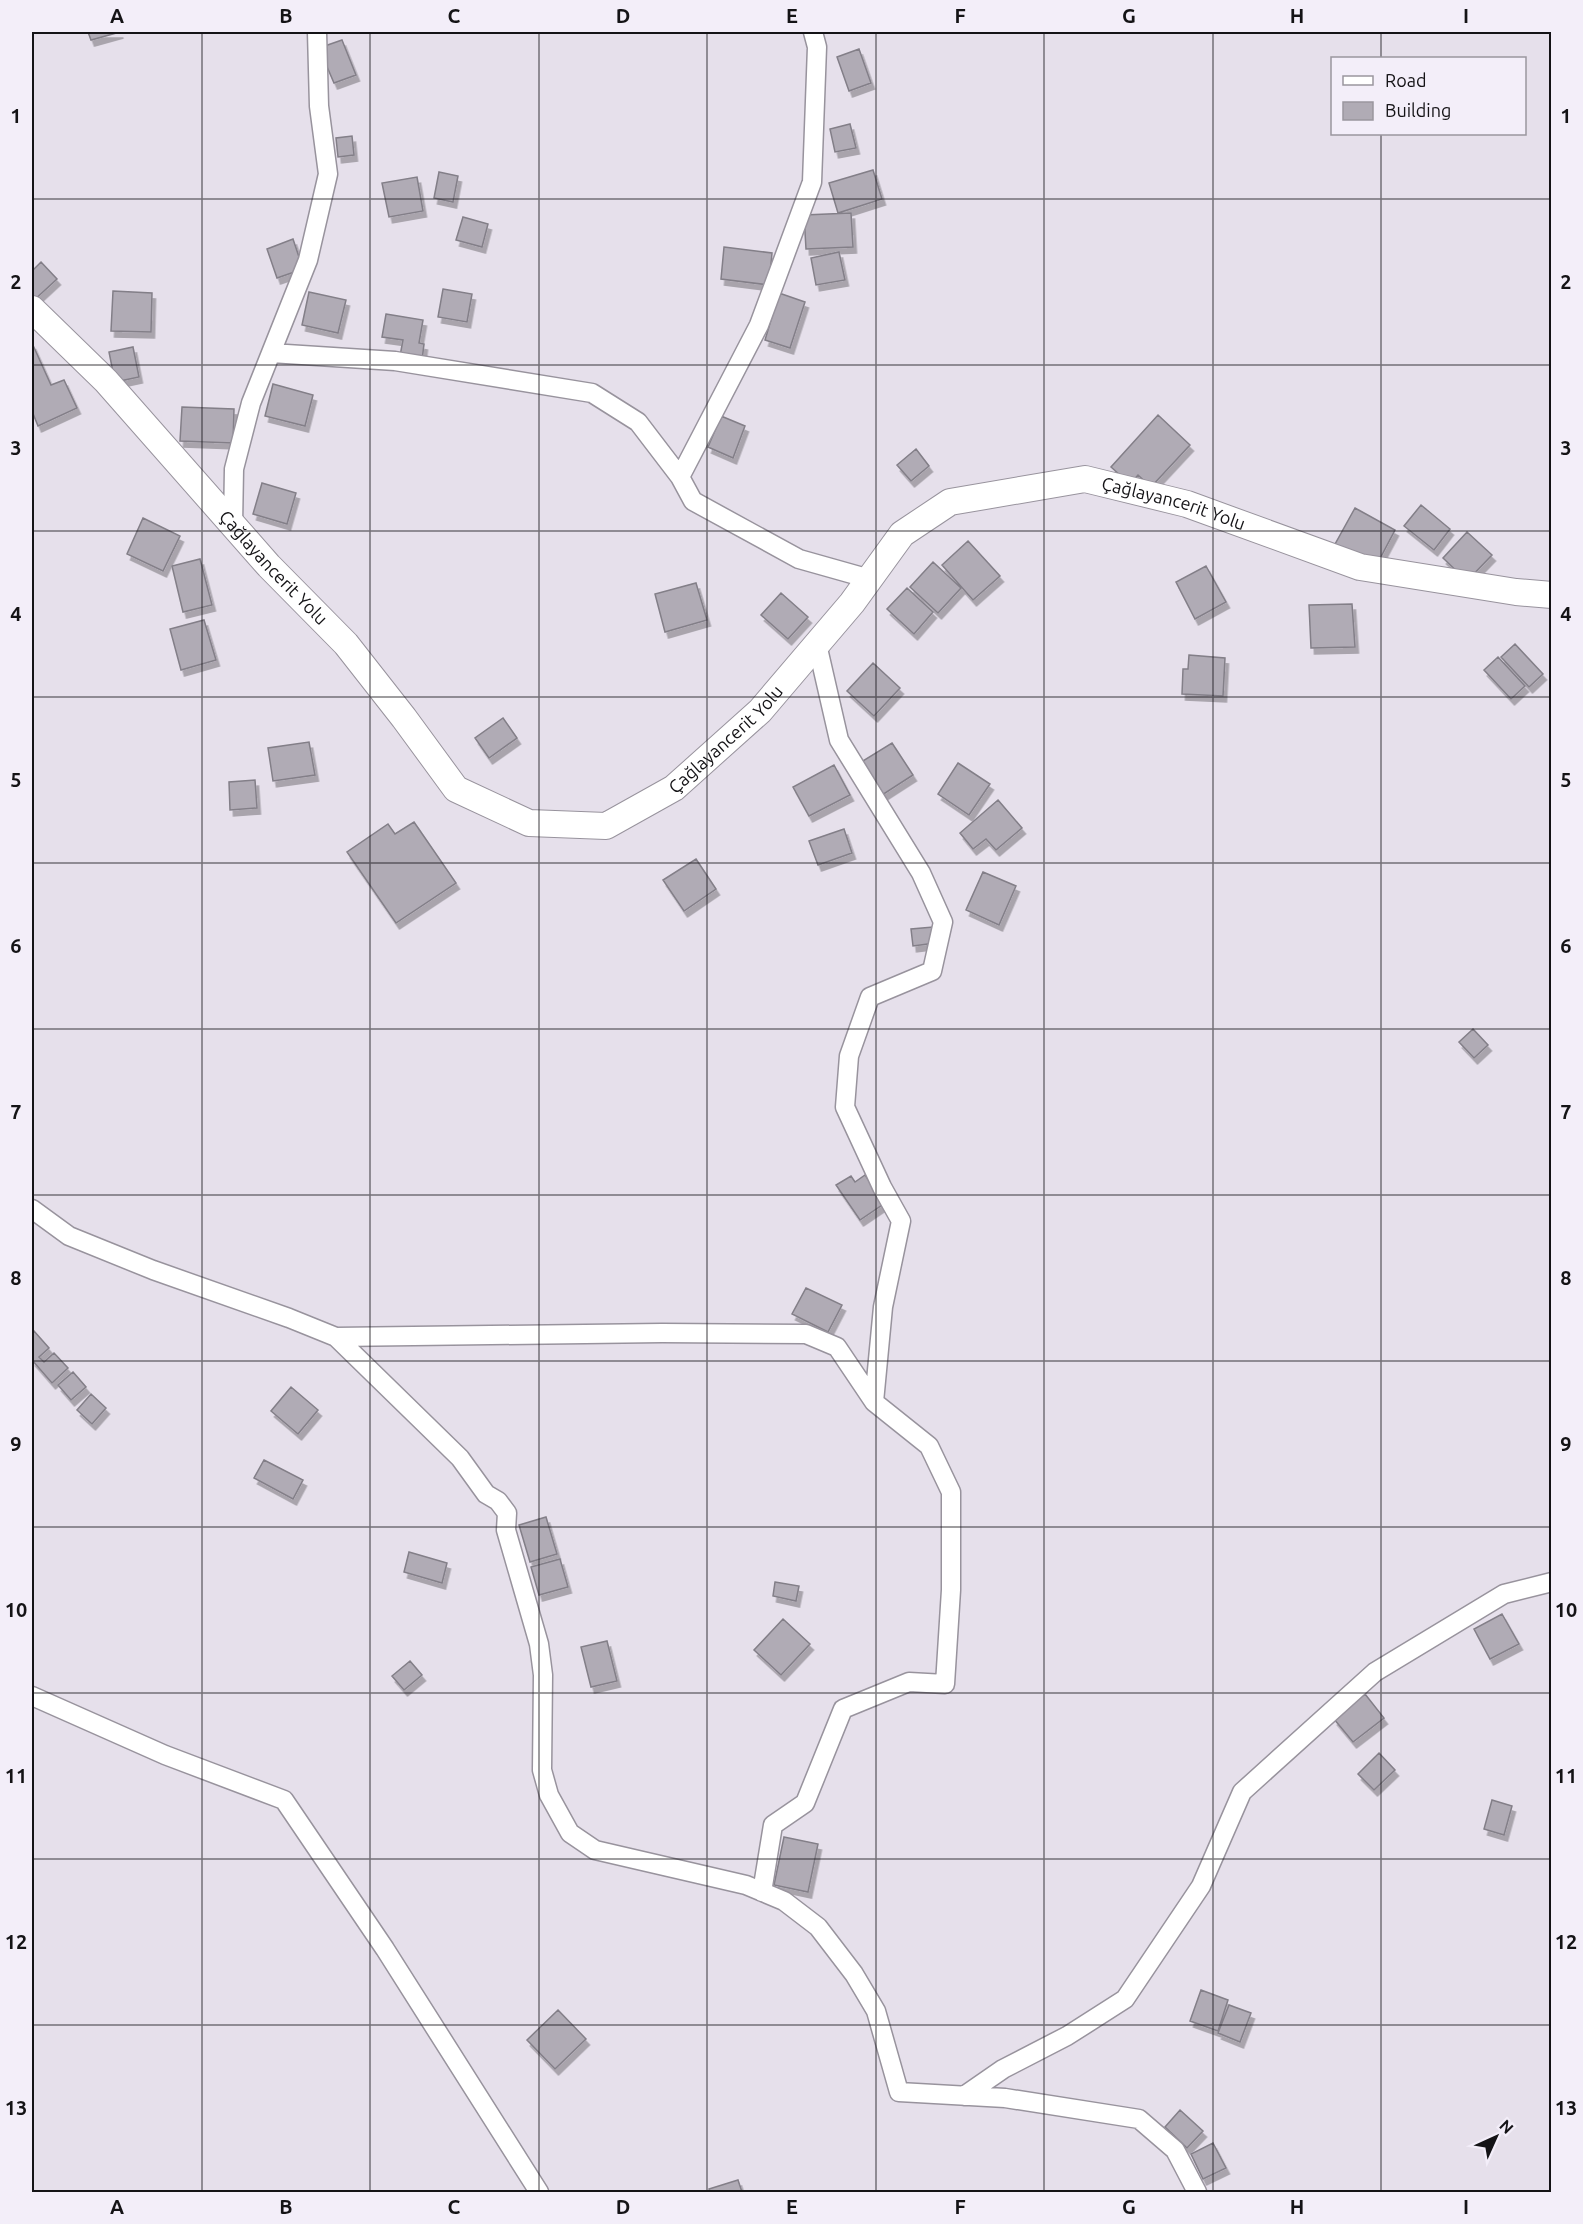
<svg xmlns="http://www.w3.org/2000/svg" width="1583" height="2224" font-family="Ubuntu,sans-serif">
	<defs>
		<filter id="shadow"><feDropShadow dx="3.5" dy="6" stdDeviation="0" flood-color="#0004"/></filter>
	</defs>
	<rect width="100%" height="100%" fill="#e6e0eb"/>
	<path fill="#b0abb5" stroke="#837f88" stroke-width="1.5" filter="url(#shadow)" d="M88 32H120L91 40Z
		M342 40 356 75 334 83 319 48Z
		M859 49 871 83 849 91 837 57Z
		M850 124 856 148 835 152 830 129Z
		M352 136 354 155 338 157 336 138Z
		M873 170 882 199 838 213 829 183Z
		M439 172 458 176 453 202 434 198Z
		M417 177 423 211 389 217 382 183Z
		M851 213 853 247 806 249 804 215Z
		M463 217 488 224 482 247 456 240Z
		M293 239 303 269 277 278 267 249Z
		M724 247 772 253 769 285 721 279Z
		M839 252 845 280 816 285 811 258Z
		M41 262 57 279 32 302V271Z
		M443 289 472 294 467 322 438 317Z
		M113 291 152 293 151 332 111 331Z
		M309 292 346 300 338 333 302 325Z
		M779 293 805 302 790 348 765 340Z
		M386 314 423 320 419 343 424 344 422 360 400 356 403 340 382 337Z
		M32 343 51 385 64 380 77 408 38 426 32 411Z
		M133 347 139 377 115 382 109 352Z
		M273 384 313 395 305 426 265 416Z
		M182 407 234 409 233 443 180 441Z
		M1158 415 1190 445 1151 487 1138 475 1130 484 1111 467Z
		M721 416 745 426 733 458 708 447Z
		M916 449 929 466 911 481 897 465Z
		M262 483 296 493 287 524 253 514Z
		M1421 505 1450 529 1434 550 1404 526Z
		M1355 508 1395 530 1375 568 1334 546Z
		M143 518 180 536 163 571 127 554Z
		M1467 532 1492 555 1467 581 1443 558Z
		M968 541 1000 576 973 600 942 565Z
		M200 559 212 605 183 612 172 566Z
		M933 562 961 588 938 613 910 587Z
		M1206 566 1226 602 1195 619 1176 582Z
		M696 583 707 620 665 632 655 594Z
		M907 588 933 612 914 634 887 609Z
		M781 593 808 617 788 639 761 615Z
		M1352 604 1355 647 1311 648 1309 605Z
		M204 620 216 660 181 670 170 629Z
		M1515 644 1543 674 1529 687 1501 657Z
		M1189 655 1225 658 1223 696 1182 694 1183 669H1188Z
		M1498 657 1525 686 1511 699 1484 670Z
		M873 663 900 688 874 716 847 691Z
		M503 718 517 738 489 758 475 738Z
		M309 742 315 775 273 781 268 748Z
		M892 743 913 775 879 797 858 764Z
		M958 763 990 784 969 815 938 794Z
		M834 765 850 795 809 816 793 787Z
		M255 780 257 808 230 810 229 782Z
		M998 800 1022 828 996 850 986 839 973 849 960 833Z
		M414 822 456 883 396 923 347 852 388 824 395 834Z
		M844 829 852 853 818 865 809 841Z
		M696 859 716 889 684 911 663 880Z
		M983 872 1016 886 999 925 966 910Z
		M933 927 935 943 913 946 911 929Z
		M1473 1029 1488 1045 1474 1058 1459 1042Z
		M865 1175 885 1203 860 1220 836 1185 851 1176 855 1182Z
		M806 1288 842 1305 828 1332 792 1314Z
		M34 1331 49 1348 39 1357 44 1362 54 1353 68 1368 52 1383 32 1360V1334Z
		M73 1372 86 1387 71 1400 58 1385Z
		M291 1387 318 1410 298 1434 271 1411Z
		M91 1394 106 1408 92 1424 77 1410Z
		M264 1460 303 1480 293 1499 254 1478Z
		M546 1517 557 1554 530 1562 519 1525Z
		M409 1552 447 1563 442 1583 404 1572Z
		M560 1559 568 1587 539 1595 531 1567Z
		M775 1582 799 1586 796 1601 773 1596Z
		M1502 1614 1519 1644 1490 1659 1474 1629Z
		M783 1619 810 1644 781 1675 754 1650Z
		M607 1641 617 1681 591 1687 581 1647Z
		M410 1661 422 1675 404 1690 392 1676Z
		M1365 1694 1384 1718 1353 1742 1334 1719Z
		M1379 1753 1395 1770 1374 1790 1358 1774Z
		M1492 1800 1512 1806 1504 1835 1484 1829Z
		M784 1837 818 1844 808 1892 774 1885Z
		M1201 1990 1228 2000 1218 2031 1190 2021Z
		M1229 2005 1251 2013 1240 2042 1218 2033Z
		M558 2010 586 2039 555 2069 527 2040Z
		M1180 2110 1203 2131 1187 2148 1165 2127Z
		M1213 2143 1226 2168 1203 2179 1191 2154Z
		M738 2180 742 2192H710L709 2189Z"/>
	<g fill="none" stroke-linecap="round" stroke-linejoin="round">
		<defs>
			<path id="street" d="M271 353 395 361 592 393 638 422 680 477 693 501 799 559 870 579
				M680 477 759 325 812 182 817 47 813 32
				M233 525 234 469 251 403 308 260 328 174 319 106 317 32
				M817 644 839 740 921 873 943 922 932 971 870 997 849 1056 845 1107 882 1187 901 1221 883 1307 874 1402
				M32 1209 69 1236 153 1270 289 1318 336 1337 460 1458 486 1494 498 1501 507 1513 506 1530 539 1644 543 1675 542 1770 549 1795 570 1833 595 1850 746 1885 784 1901 818 1927 854 1974 876 2011 899 2092 1005 2098 1139 2119 1175 2150 1197 2192
				M336 1337 662 1333 806 1334 837 1347 874 1402 929 1446 951 1492V1590L945 1684 909 1682 843 1709 805 1803 773 1825 762 1892
				M32 1696 165 1755 284 1800 385 1949 539 2192
				M964 2096 1003 2069 1067 2036 1125 1999 1201 1886 1242 1792 1375 1672 1504 1594 1552 1582"/>
			<g id="secondary">
				<path id="s1" d="M32 309 106 381 269 566 346 644 404 718 456 789 529 823 606 826 674 788 760 711 852 603 902 534 950 502 1085 479 1187 504 1360 567 1516 592 1552 595"/>
			</g>
		</defs>
		<use href="#street" stroke="#98939d" stroke-width="21"/>
		<use href="#secondary" stroke="#98939d" stroke-width="28"/>
		<use href="#street" stroke="#fff" stroke-width="18"/>
		<use href="#secondary" stroke="#fff" stroke-width="26"/>
	</g>
	<path fill="none" stroke="#141316" stroke-width="1.5" stroke-opacity="0.55" d="M202 32V2192M370 32V2192M539 32V2192M707 32V2192M876 32V2192M1044 32V2192M1213 32V2192M1381 32V58M1381 134V2192M32 199H1552M32 365H1552M32 531H1552M32 697H1552M32 863H1552M32 1029H1552M32 1195H1552M32 1361H1552M32 1527H1552M32 1693H1552M32 1859H1552M32 2025H1552"/>
	<g text-anchor="middle" stroke-width="5" stroke-linejoin="round" paint-order="stroke">
		<g font-size="18" fill="#141316" stroke="#f3eef9">
			<text dy="6" stroke="none"><textPath href="#s1" startOffset="1506">Çağlayancerit Yolu</textPath></text>
			<text dy="6" stroke="none"><textPath href="#s1" startOffset="354">Çağlayancerit Yolu</textPath></text>
			<text dy="6" stroke="none"><textPath href="#s1" startOffset="948">Çağlayancerit Yolu</textPath></text>
		</g>
	</g>
	<rect width="1583" height="2224" fill="none" stroke="#f3eef9" stroke-width="66"/>
	<rect x="1331" y="57" width="195" height="78" fill="#f3eef9" stroke="#9a969e" stroke-width="1.5"/>
	<rect x="1343" y="76" width="30" height="9" fill="#ffffff" stroke="#9a969e" stroke-width="1.5"/>
	<text x="1385" y="87" font-size="18" fill="#141316">Road</text>
	<rect x="1343" y="102" width="30" height="18" fill="#b0abb5" stroke="#9a969e" stroke-width="1.5"/>
	<text x="1385" y="117" font-size="18" fill="#141316">Building</text>
	<g transform="translate(1496 2137) rotate(45)" stroke="#f3eef9" stroke-width="4.5" paint-order="stroke">
	<path d="M0-4.5L10 22L0 15L-10 22Z" fill="#141316"/>
	<text y="-9" font-size="16" font-weight="bold" text-anchor="middle" fill="#141316">N</text>
	</g>
	<rect x="33" y="33" width="1517" height="2158" fill="none" stroke="#141316" stroke-width="2"/>
	<g font-size="20" text-anchor="middle" font-weight="bold" fill="#141316">
		<text x="117" y="23">A</text>
		<text x="286" y="23">B</text>
		<text x="454" y="23">C</text>
		<text x="623" y="23">D</text>
		<text x="792" y="23">E</text>
		<text x="960" y="23">F</text>
		<text x="1129" y="23">G</text>
		<text x="1297" y="23">H</text>
		<text x="1466" y="23">I</text>
		<text x="16" y="123">1</text>
		<text x="1566" y="123">1</text>
		<text x="16" y="289">2</text>
		<text x="1566" y="289">2</text>
		<text x="16" y="455">3</text>
		<text x="1566" y="455">3</text>
		<text x="16" y="621">4</text>
		<text x="1566" y="621">4</text>
		<text x="16" y="787">5</text>
		<text x="1566" y="787">5</text>
		<text x="16" y="953">6</text>
		<text x="1566" y="953">6</text>
		<text x="16" y="1119">7</text>
		<text x="1566" y="1119">7</text>
		<text x="16" y="1285">8</text>
		<text x="1566" y="1285">8</text>
		<text x="16" y="1451">9</text>
		<text x="1566" y="1451">9</text>
		<text x="16" y="1617">10</text>
		<text x="1566" y="1617">10</text>
		<text x="16" y="1783">11</text>
		<text x="1566" y="1783">11</text>
		<text x="16" y="1949">12</text>
		<text x="1566" y="1949">12</text>
		<text x="16" y="2115">13</text>
		<text x="1566" y="2115">13</text>
		<text x="117" y="2214">A</text>
		<text x="286" y="2214">B</text>
		<text x="454" y="2214">C</text>
		<text x="623" y="2214">D</text>
		<text x="792" y="2214">E</text>
		<text x="960" y="2214">F</text>
		<text x="1129" y="2214">G</text>
		<text x="1297" y="2214">H</text>
		<text x="1466" y="2214">I</text>
	</g>
</svg>
